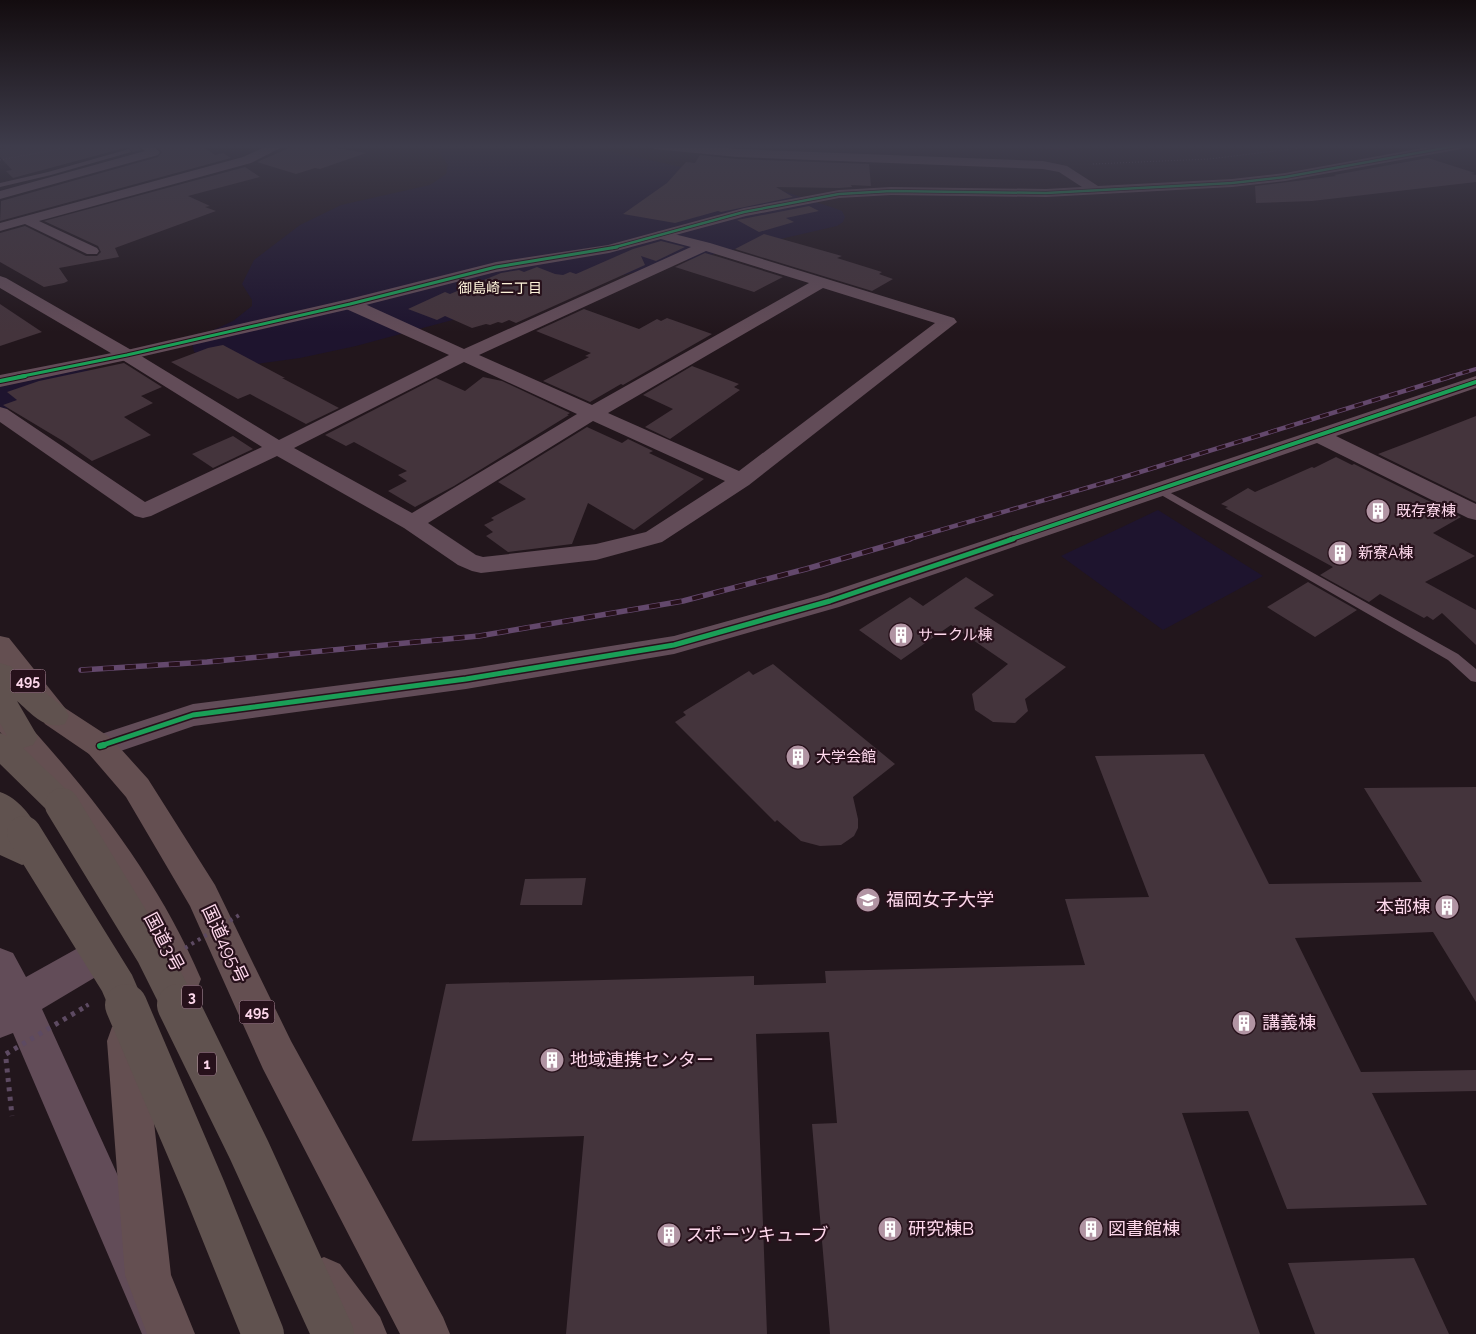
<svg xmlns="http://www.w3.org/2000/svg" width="1476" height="1334" font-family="Raleway,'Noto Sans JP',sans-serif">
	<rect width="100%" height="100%" fill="#22161c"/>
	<path fill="#1e142e" d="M437 145H580L765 185 837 209 842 211 845 217 843 222 837 226 601 280 356 346 300 358 256 364 212 359 194 352 192 343 196 338 233 321 252 306V300L242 284 254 260 300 225 341 205 430 185 446 174 448 165 439 152Z
		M83 369 97 372 51 405 0 409V387Z
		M1158 510 1263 576 1163 630 1061 556Z"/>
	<path fill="#410e40" d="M964 145H1110L1087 146 1068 150Z"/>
	<path fill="#44343c" d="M20 145H136L141 150 133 152 128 147 13 178 6 171 12 170 0 157V149Z
		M155 145H201L215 155 223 153 231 158 0 221 1 201 158 157 162 152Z
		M296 145H319L366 153 320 169 315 168 296 174 257 162Z
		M700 155 737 159 869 164 871 186 851 185 852 187 839 188 776 187 793 197 721 212 718 211 675 223 623 214 667 183 686 162 695 163Z
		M1428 158 1475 173 1471 174 1476 175V182L1312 201 1256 203 1255 186 1336 176 1334 175Z
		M245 167 260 177 188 196 210 206 205 207 216 211 115 248 119 257 59 268 68 281 64 283 44 287 0 262V233L25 226 86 256H97L101 252 98 246 44 221Z
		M809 206 819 211 786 218 794 222 759 232 737 220Z
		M764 234 842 256 837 258 882 272 879 274 893 279 872 291 735 249Z
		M661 241 685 247 656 261 641 256 645 265 516 323 509 320 502 323 498 322 490 325 486 324 472 328 445 316 437 320 408 309 445 292 450 294 501 273 519 270 524 272 537 267 555 274 563 275 570 272 576 274 633 249Z
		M705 253 719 257 783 277 754 292 675 267Z
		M0 304 42 332 0 346Z
		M584 309 639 329 657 319 661 321 667 318 712 334 623 385 621 384 590 402 543 381 589 357 585 356 591 353 536 331Z
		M223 345 285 378H282L339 408 306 424 250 394 238 399 171 362 208 348Z
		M124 363 162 387 141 396 153 403 124 417 151 435 92 461 63 441 3 405 17 400 7 392 39 381Z
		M692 366 739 384 734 387 740 390 670 439 645 427 673 409 643 395Z
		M483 377 502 381 570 413 567 415H569L454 486 415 507 388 491 407 481 398 475 407 471 354 442 346 446 325 435 436 378 465 391Z
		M1476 416V502L1378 454 1407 443Z
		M587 427 622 443 628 439 653 451 649 453 704 479 634 530 588 503 572 544 508 552 486 536 493 532 484 525 494 520 491 518 526 499 498 482Z
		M233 436 253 449 213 468 192 454Z
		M1336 457 1352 465 1354 464 1461 517 1433 533 1475 556 1425 582 1476 610V645L1442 613 1433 620 1427 616 1424 618 1380 594 1369 602 1320 575 1333 567 1225 508 1228 507 1221 504 1248 488 1255 492 1312 467 1314 468Z
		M966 577 994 595 974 608 1066 667 1025 699 1028 711 1015 723 993 722 975 710 972 694 1008 664 951 625 901 660 859 630 910 597 923 606Z
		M1308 582 1357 610 1315 637 1267 607Z
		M773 664 895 764 853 797 858 819V828L854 836 841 845 820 846 801 841 777 820 775 822 675 722 686 715 683 712 749 671 753 675Z
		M1204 754 1269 884 1422 882 1364 788 1476 787V1002L1433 932 1295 938 1361 1072 1476 1070V1091L1372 1093 1427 1205 1287 1209 1248 1111 1182 1113 1260 1334H830L812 1124 837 1123 829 1032 756 1034 767 1334H566L584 1136 412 1141 446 984 754 976V985L826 983 825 971 1085 965 1065 899 1149 897 1095 756Z
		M586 878 582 905H520L525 879Z
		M1414 1258 1449 1334H1315L1288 1263Z"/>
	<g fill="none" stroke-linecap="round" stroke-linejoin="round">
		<path stroke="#5d4a62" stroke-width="1" stroke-dasharray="1 2" stroke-linecap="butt" d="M0 160 76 146
			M1093 164 1209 159 1325 145"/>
		<path stroke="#5d4a62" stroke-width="5" stroke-dasharray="4 5.5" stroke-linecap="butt" d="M6 1059 12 1116"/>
		<path fill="#624c58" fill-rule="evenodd" d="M129 149 131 152 51 175 0 187V183L48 172Z
			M1160 487 1458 654 1476 669V682L1471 681 1448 660 1156 492 1154 490 1156 488Z"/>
		<path fill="#624c58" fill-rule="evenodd" d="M269 145H286L251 163 39 221 97 248 99 251 97 254H87L25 224 0 231V223L243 157Z
			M662 231 710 243 954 318 957 322 749 485 662 542 596 560 481 573 472 571 458 565 404 528 277 456 151 516 143 518 135 516 0 422V407L7 409 145 502 262 447 121 359 0 288V276L6 278 133 351 279 440 449 355 344 308 342 304 344 300H356L464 349 691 247 657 238 655 235 657 232ZM706 251 809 283 592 405 479 355ZM823 288 935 323 739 471 608 413ZM464 362 577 414 412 513 294 448ZM593 421 725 481 646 532 596 544 483 557 476 555 428 523Z
			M1476 376V388L1336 436 1476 504V520L1468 518 1317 443 839 607 674 654 466 689 194 726 100 758 89 754 85 746 89 738 193 704 466 669 674 636 821 595Z
			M91 943 104 948 109 960 104 972 42 1009 190 1334H142L13 1033 0 1038V948L13 953 26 977 78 948Z"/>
		<path fill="#624c58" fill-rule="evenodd" d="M138 145H152L160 152 158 155 0 199V191L145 151Z
			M648 145H695L737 149 1043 161 1067 166 1098 186 1232 179 1285 173 1439 145H1467L1461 149 1285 181 1232 187 1046 197 891 195 839 198 746 216 609 253 496 272 350 309 127 360 0 387V375L127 350 349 299 496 262 608 245 744 208 839 190 891 187 1046 189 1082 187 1059 172 1043 169 737 157 654 149Z"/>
		<path fill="#644f51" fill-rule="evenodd" d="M0 636 9 638 65 708 111 738 148 779 215 885 291 1041 443 1317 450 1334H400L263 1069 190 906 126 797 89 754 45 724 0 664Z
			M0 702 10 705C86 786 158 877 201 979L196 992 183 997 170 992C125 897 69 811 0 732Z
			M126 1022 140 1027 145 1041 171 1275 195 1334H147L125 1275 107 1041 112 1027Z
			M324 1257 340 1264 380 1317 387 1334H334L308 1296 301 1280 308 1264Z"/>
		<path fill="#60524f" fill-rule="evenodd" d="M0 663 10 666 65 708 69 716 65 724C44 730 32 714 17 701L38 737 33 745 23 748 73 796 78 805 73 814 62 818 51 814 0 764V733L7 736 0 723Z
			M0 792C18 798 32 816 40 833L35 843 39 851 34 861 22 865 0 855Z"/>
		<defs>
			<path id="rail-far2" d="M1449 377 1476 369"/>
			<path id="rail-far1" d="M906 540 1114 480 1453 376"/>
			<path id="rail" d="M81 670 207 662 479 636 683 601 806 569 910 539"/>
		</defs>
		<use href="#rail-far2" stroke="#63486c" stroke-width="4"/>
		<use href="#rail-far1" stroke="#63486c" stroke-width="4.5"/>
		<use href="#rail" stroke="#63486c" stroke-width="5.5"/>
		<use href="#rail-far2" stroke="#27111b" stroke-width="2.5" stroke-dasharray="7" stroke-linecap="butt"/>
		<use href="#rail-far1" stroke="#27111b" stroke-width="3" stroke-dasharray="9" stroke-linecap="butt"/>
		<use href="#rail" stroke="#27111b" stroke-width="4" stroke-dasharray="11" stroke-linecap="butt"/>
		<path stroke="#5d4a62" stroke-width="4" stroke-dasharray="3 4.5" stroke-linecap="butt" d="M185 948 241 914
			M86 1006 91 1003"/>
		<path stroke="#5d4a62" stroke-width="5" stroke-dasharray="4 5.5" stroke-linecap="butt" d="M6 1054 88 1005"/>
		<path stroke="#60524f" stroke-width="34" d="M62 805 153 954 179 1006
			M24 833 117 983 127 1006"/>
		<path stroke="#60524f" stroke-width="42" d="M126 1005 205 1190 263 1334
			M178 1005 249 1150 333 1334"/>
		<defs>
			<path id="cycleway-far4" d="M612 248 744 212 839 194 891 191 1046 193 1232 183 1285 177 1461 145"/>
			<path id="cycleway-far3" d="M18 377 127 355 350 304 496 267 617 247"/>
			<path id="cycleway-far2" d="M0 381 25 376
				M1009 540 1476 382"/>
			<path id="cycleway-far1" d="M100 746 193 715 466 679 674 645 830 601 1013 539"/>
			<path id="cycleway" d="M100 746 104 745"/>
		</defs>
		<use href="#cycleway-far4" stroke="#27111b" stroke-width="4"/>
		<use href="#cycleway-far3" stroke="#27111b" stroke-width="5"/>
		<use href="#cycleway-far2" stroke="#27111b" stroke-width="6"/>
		<use href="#cycleway-far1" stroke="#27111b" stroke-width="8"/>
		<use href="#cycleway" stroke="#27111b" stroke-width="9"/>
		<use href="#cycleway-far4" stroke="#1a9f57" stroke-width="2.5"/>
		<use href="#cycleway-far3" stroke="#1a9f57" stroke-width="3"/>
		<use href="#cycleway-far2" stroke="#1a9f57" stroke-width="4"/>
		<use href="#cycleway-far1" stroke="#1a9f57" stroke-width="5"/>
		<use href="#cycleway" stroke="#1a9f57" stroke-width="6"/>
	</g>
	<linearGradient id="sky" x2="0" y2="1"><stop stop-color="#130c0f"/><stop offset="0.44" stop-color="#3e3c4b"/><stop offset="1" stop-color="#3e3c4b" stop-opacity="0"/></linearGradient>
	<rect width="1476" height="332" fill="url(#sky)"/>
	<defs>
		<symbol id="building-disc" viewBox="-11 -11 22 22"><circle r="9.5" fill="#b194a3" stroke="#27111b"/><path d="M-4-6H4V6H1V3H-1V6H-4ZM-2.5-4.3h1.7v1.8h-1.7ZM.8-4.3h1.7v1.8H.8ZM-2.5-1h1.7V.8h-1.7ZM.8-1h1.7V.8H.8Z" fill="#fff"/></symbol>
		<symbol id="university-disc" viewBox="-11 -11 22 22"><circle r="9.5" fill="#b194a3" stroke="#27111b"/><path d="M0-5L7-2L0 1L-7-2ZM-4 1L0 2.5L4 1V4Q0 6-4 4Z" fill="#fff"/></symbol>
	</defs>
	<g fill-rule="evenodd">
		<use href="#building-disc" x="1364" y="497" width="28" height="28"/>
		<use href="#building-disc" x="1326" y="539" width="28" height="28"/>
		<use href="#building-disc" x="887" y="621" width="28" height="28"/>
		<use href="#building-disc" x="784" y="743" width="28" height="28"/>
		<use href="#university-disc" x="854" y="886" width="28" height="28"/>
		<use href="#building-disc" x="1433" y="893" width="28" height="28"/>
		<use href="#building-disc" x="1230" y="1009" width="28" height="28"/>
		<use href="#building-disc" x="538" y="1046" width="28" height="28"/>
		<use href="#building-disc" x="876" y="1215" width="28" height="28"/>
		<use href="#building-disc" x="1077" y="1215" width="28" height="28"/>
		<use href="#building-disc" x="655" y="1221" width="28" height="28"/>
	</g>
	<g text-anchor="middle" stroke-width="4.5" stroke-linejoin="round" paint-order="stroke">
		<g font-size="14" fill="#fef4da" stroke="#27111b">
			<text x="500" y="293">御島崎二丁目</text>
		</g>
		<g fill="#27111b" stroke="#be9cad" stroke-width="1">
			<rect x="10.5" y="669.5" width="35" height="23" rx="4"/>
			<rect x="182" y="985.5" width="20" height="23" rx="4"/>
			<rect x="239.5" y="1000.5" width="35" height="23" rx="4"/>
			<rect x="198" y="1052.5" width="18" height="23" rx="4"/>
		</g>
		<g font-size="14" font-weight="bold" fill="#fed8ec">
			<text x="28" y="686">495</text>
			<text x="192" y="1002">3</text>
			<text x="257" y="1017">495</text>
			<text x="207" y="1069">1</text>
		</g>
		<g font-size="15" fill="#fed8ec" stroke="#27111b" text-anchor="start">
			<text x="1396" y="516">既存寮棟</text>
			<text x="1358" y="558">新寮A棟</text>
			<text x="918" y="640">サークル棟</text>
			<text x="816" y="762">大学会館</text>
		</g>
		<g font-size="18" fill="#fed8ec" stroke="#27111b" text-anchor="start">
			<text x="886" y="906">福岡女子大学</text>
			<text x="1430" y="913" text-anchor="end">本部棟</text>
			<text x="1262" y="1029">講義棟</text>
			<text x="570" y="1066">地域連携センター</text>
			<text x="908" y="1235">研究棟B</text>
			<text x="1108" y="1235">図書館棟</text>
			<text x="686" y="1241">スポーツキューブ</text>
		</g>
		<g font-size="18" fill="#fed8ec" stroke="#27111b">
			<text transform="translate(164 942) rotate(62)" y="6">国道3号</text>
			<text transform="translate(225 944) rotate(65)" y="6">国道495号</text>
		</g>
	</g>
</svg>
